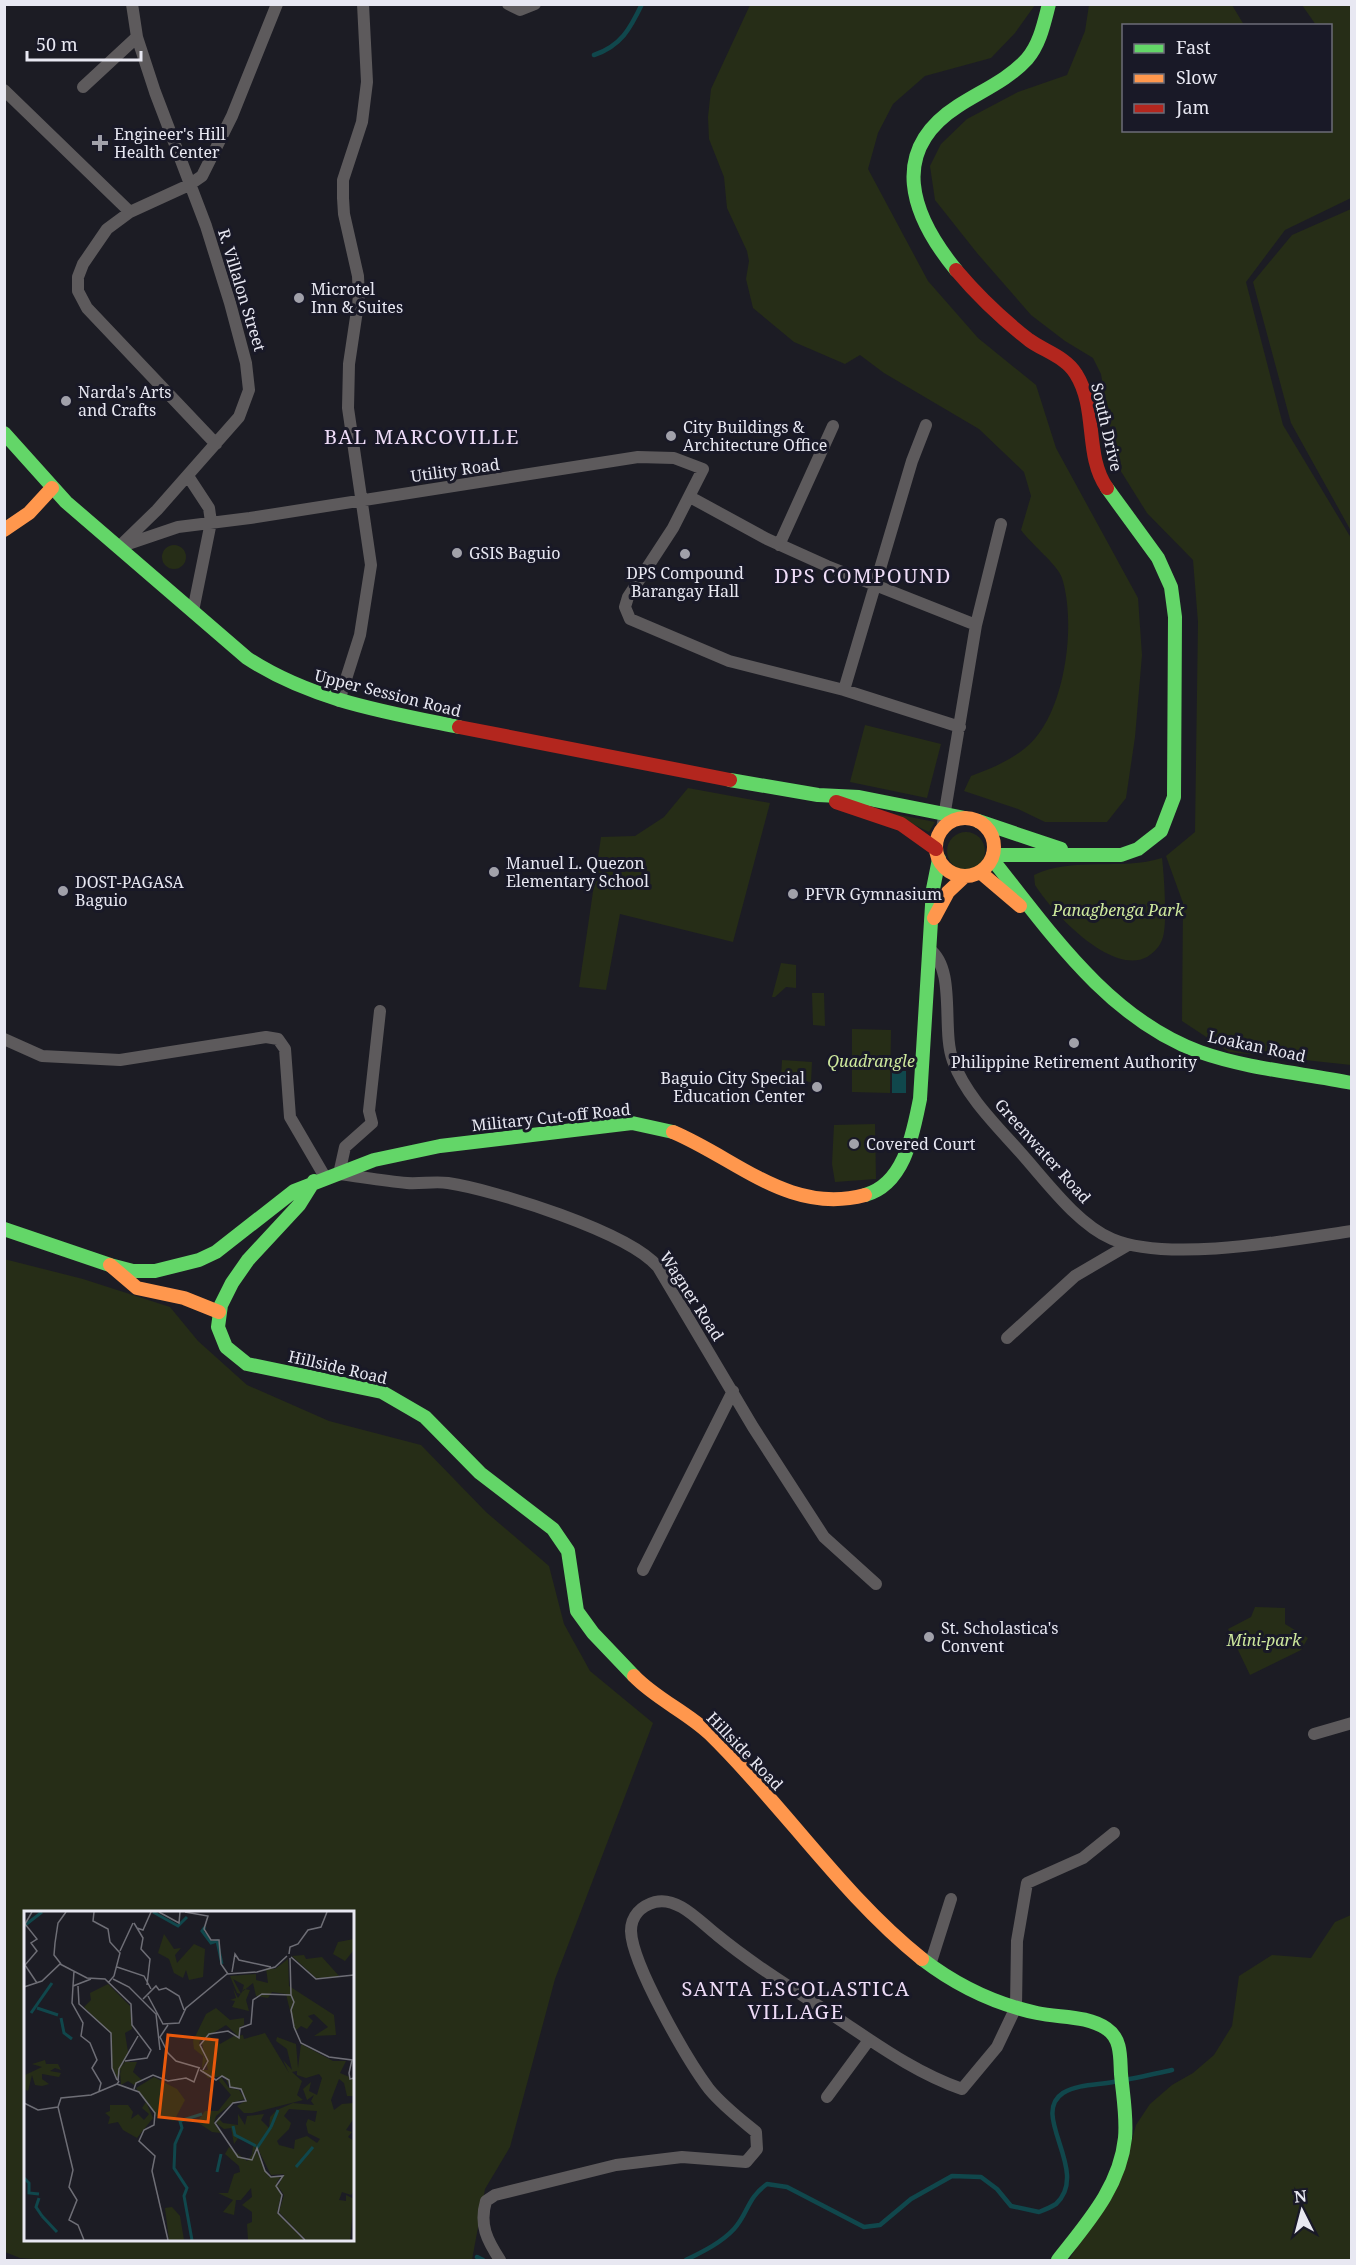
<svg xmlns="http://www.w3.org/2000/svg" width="1356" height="2265" font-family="'Noto Serif',serif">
	<rect width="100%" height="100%" fill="#1c1c24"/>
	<path fill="#262d17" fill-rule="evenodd" d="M750 5H1035L1015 33 991 58 925 76 893 104 878 133 868 169 928 281 978 338 1036 385 1056 448 1138 598 1142 655 1135 737 1126 798 1107 822H1045L1018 809 964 791 971 776C990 769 1009 761 1024 749 1065 718 1077 625 1062 578 1058 565 1031 544 1021 530L1031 496 1024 472 979 429 884 373 860 355 845 364 794 342 753 308 746 279 749 261 747 251 727 208 724 177 709 139 708 117 711 89Z
		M1089 5H1232L1244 25 1124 26V130H1330V26L1316 25 1302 5H1351V198L1285 230 1246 282 1283 425 1351 538V1065L1229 1052 1182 1021 1183 903 1166 856 1195 832 1198 622 1193 560 1147 513 1117 465 1101 374 1093 358 1065 341 1031 315 977 253 935 200 930 166 941 144 967 119 1018 92 1067 75 1085 31Z
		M1351 209V531L1291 423 1253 282 1292 235Z
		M162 557a12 12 0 1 1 24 0a12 12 0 1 1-24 0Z
		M865 725 941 744 927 798 850 782Z
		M688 788 770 803 733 942 620 914 606 990 579 987 601 837 635 836 664 817Z
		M890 813 935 822 929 832Z
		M947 851a19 19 0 1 1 38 0a19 19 0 1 1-38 0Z
		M1162 858C1164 874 1168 926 1162 940 1159 948 1153 953 1147 957 1111 976 1052 912 1035 885L1034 875C1074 856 1121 871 1162 858Z
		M781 963 796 965V988L786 987 775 997H772Z
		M812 993H824L825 1026 813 1025Z
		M852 1029 891 1030 890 1093 852 1092Z
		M782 1060 812 1062 811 1082 781 1079Z
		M875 1124 876 1179 835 1182 832 1164 834 1125Z
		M4 1259 83 1279 170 1307 198 1341 247 1385 329 1421 421 1445 486 1512 549 1566 564 1624 590 1671 653 1723 555 1979 510 2147 485 2189 472 2260H46L20 2258 5 2252ZM26 1912H352V2240H26Z
		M1255 1607 1285 1608V1624L1308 1638 1301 1650 1250 1675 1228 1629 1251 1617Z
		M1351 1915V2260H1069L1126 2162 1136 2125 1150 2104 1172 2085 1193 2073 1214 2055 1232 2026 1239 1976 1272 1955 1311 1958 1335 1922Z"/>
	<path fill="#10474c" d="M892 1071H906V1093H892Z"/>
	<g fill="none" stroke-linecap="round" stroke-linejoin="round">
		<path stroke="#10474c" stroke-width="4.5" d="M594 55C621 46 630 29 642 4
			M477 2257 483 2260
			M686 2260C702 2252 721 2243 734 2229 748 2214 747 2198 767 2184L787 2187 864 2227 880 2225 911 2199 952 2176 981 2177 997 2189 1011 2206 1039 2212C1044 2210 1051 2207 1056 2204 1091 2171 1029 2115 1063 2093 1078 2084 1097 2085 1113 2082 1133 2079 1153 2074 1172 2070"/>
		<path stroke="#5d5a5c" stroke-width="12" d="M508 4 520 10 535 4
			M83 87 137 37
			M4 90 130 212
			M216 444 87 308 78 291V277L83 264 107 229 130 212 189 185 202 176 232 116 277 4
			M188 476 209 508 211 522 193 611
			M690 497 767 539 827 566 976 625
			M123 543 157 510 239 417 249 390 246 363 230 303 206 226 155 92 137 37 132 4
			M779 545 833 426
			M119 547 178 527 250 518 638 457 674 458 703 469 673 528 628 597 625 607 630 619 729 661 844 690 960 727
			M844 690 912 461 926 425
			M339 701 360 635 371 565 348 408 349 364 359 297 358 276 344 214 343 198V180L362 122 367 82 363 4
			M942 829 976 625 1001 524
			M929 949C957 969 941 1030 953 1061 966 1096 996 1125 1020 1152 1046 1181 1077 1224 1112 1239 1168 1263 1291 1240 1352 1231
			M380 1011 369 1111 372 1123 345 1147 339 1174C362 1177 384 1181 407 1183 421 1184 435 1181 448 1183 495 1190 629 1232 658 1267L753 1427 824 1537 876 1584
			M4 1039 42 1056 120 1060 266 1037 278 1039 285 1049 290 1117 325 1177
			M1007 1338 1075 1276 1128 1245
			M643 1570 733 1391
			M1314 1734 1352 1723
			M930 1965 951 1899
			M827 2097 869 2040
			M500 2260C487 2240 479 2225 486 2201L495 2195 616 2165 682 2157 746 2162 757 2149 756 2132C739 2118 723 2106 709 2089 688 2061 632 1965 631 1931 631 1916 641 1906 655 1902 678 1896 700 1922 717 1935 756 1967 798 1992 840 2020 879 2046 918 2074 962 2089L997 2047 1016 2007 1017 1941 1027 1883 1083 1858 1114 1833"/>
		<path stroke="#63d668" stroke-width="14" d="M956 270C911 215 888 151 958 106 981 91 1008 80 1027 59 1040 44 1044 23 1049 4
			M4 433 66 502 247 658C311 700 385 712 459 727
			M730 780 818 795 859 797 965 818
			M978 821 1061 849
			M993 855H1121L1138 849 1161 831 1174 797 1175 617 1171 587 1158 558 1107 488
			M992 859C1050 932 1109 1019 1200 1052 1248 1069 1302 1073 1352 1083
			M314 1181 299 1205 248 1260 232 1283 221 1305 218 1327 226 1347 247 1364 382 1392 425 1417 480 1473 553 1529 568 1551 577 1611 593 1633 634 1676
			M865 1195C905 1184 913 1133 920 1099L933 889 939 859
			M4 1229 110 1265 133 1271H155L199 1260 216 1252 294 1191 374 1160 440 1146 632 1123 673 1132
			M922 1959C956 1985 995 2004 1037 2013 1060 2018 1087 2015 1107 2029 1122 2039 1120 2059 1121 2074 1123 2096 1127 2117 1125 2138 1120 2187 1087 2223 1058 2260"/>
		<path stroke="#ff974d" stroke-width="14" d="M4 530 29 513 52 488
			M936 847a29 29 0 1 1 58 0a29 29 0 1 1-58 0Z
			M980 872 1020 906
			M934 918 948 892 965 876
			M673 1132C737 1159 790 1215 865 1195
			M110 1265 137 1288 184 1298 219 1312
			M634 1676C656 1699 687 1712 710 1734 784 1806 841 1894 922 1959"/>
		<path stroke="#b3261e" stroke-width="14" d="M956 270C978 296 1002 319 1029 340 1044 351 1066 357 1076 374 1098 409 1084 455 1107 488
			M459 727 730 780
			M836 802 901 824 936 849"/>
	</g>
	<g fill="#a1a1aa" stroke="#191927" stroke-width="2">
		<path d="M97 134h6v6h6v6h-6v6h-6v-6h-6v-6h6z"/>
		<circle cx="299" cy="298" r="6"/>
		<circle cx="66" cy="401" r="6"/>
		<circle cx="671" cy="436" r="6"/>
		<circle cx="457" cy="553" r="6"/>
		<circle cx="685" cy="554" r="6"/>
		<circle cx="494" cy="872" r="6"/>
		<circle cx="63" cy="891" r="6"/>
		<circle cx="793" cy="894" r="6"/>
		<circle cx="1074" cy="1043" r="6"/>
		<circle cx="817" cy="1087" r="6"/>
		<circle cx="854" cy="1144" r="6"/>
		<circle cx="929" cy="1637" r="6"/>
	</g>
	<g text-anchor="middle" stroke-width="6" stroke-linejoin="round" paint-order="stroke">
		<g font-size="16" fill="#e8e8f2" stroke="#191927" text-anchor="start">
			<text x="114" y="140">Engineer's Hill<tspan x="114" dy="18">Health Center</tspan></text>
			<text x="311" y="295">Microtel<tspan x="311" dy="18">Inn &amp; Suites</tspan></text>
			<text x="78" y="398">Narda's Arts<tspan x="78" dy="18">and Crafts</tspan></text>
			<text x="683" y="433">City Buildings &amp;<tspan x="683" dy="18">Architecture Office</tspan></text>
			<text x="469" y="559">GSIS Baguio</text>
			<text x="685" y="579" text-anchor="middle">DPS Compound<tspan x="685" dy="18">Barangay Hall</tspan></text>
			<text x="506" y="869">Manuel L. Quezon<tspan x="506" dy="18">Elementary School</tspan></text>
			<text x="75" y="888">DOST-PAGASA<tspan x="75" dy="18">Baguio</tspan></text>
			<text x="805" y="900">PFVR Gymnasium</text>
			<text x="1074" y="1068" text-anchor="middle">Philippine Retirement Authority</text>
			<text x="805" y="1084" text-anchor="end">Baguio City Special<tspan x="805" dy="18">Education Center</tspan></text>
			<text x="866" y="1150">Covered Court</text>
			<text x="941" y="1634">St. Scholastica's<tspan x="941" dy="18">Convent</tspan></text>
		</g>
		<g font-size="16" fill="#e8e8f2" stroke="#191927">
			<text transform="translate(242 290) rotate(73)" y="6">R. Villalon Street</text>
			<text transform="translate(1107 427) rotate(77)" y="6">South Drive</text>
			<text transform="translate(455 470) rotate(-8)" y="6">Utility Road</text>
			<text transform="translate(388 693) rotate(14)" y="6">Upper Session Road</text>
			<text transform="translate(1257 1046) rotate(12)" y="6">Loakan Road</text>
			<text transform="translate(551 1117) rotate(-6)" y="6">Military Cut-off Road</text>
			<text transform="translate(1043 1151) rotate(48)" y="6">Greenwater Road</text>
			<text transform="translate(692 1296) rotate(57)" y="6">Wagner Road</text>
			<text transform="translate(338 1367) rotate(13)" y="6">Hillside Road</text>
			<text transform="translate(745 1751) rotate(46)" y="6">Hillside Road</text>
		</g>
		<g font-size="16" font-style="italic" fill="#cee99d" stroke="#191927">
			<text x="1118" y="916">Panagbenga Park</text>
			<text x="871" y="1067">Quadrangle</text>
			<text x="1264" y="1646">Mini-park</text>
		</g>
		<g font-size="20" letter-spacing="1.5" fill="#eedcf7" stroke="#191927">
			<text x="422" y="444">BAL MARCOVILLE</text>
			<text x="863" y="583">DPS COMPOUND</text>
			<text x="796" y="1996">SANTA ESCOLASTICA<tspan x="796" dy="23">VILLAGE</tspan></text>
		</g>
	</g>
	<g transform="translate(24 1911)">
		<rect width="330" height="330" fill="#1c1c24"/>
		<path d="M140 23 150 38 157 37 151 44 153 52 170 33 181 38 179 66 165 69 162 59 159 67 150 62 145 48 134 42ZM330 28 329 40 321 50 309 43 314 31ZM280 44 282 48 298 46 316 66 292 67 268 45ZM264 48 265 75 310 104 312 124 290 125 304 116 290 103 284 105 289 110 283 118 277 115 271 120 262 83 248 81 244 87 232 85 229 72 218 81 220 74 209 68 217 83 213 82 206 65 232 63V69L244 72 242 57 251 58ZM84 73 106 95 108 118 101 122 104 141 94 168 88 156V124L60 96 67 89 66 82ZM209 77 214 87 220 78 226 79 222 89 225 100 208 96 211 90 206 89 212 87ZM192 97 206 109 220 107V114L216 116 215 126 202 114 175 131 182 150 178 158 179 145 170 138 169 130 182 103ZM241 122 265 162 259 149 268 159 263 138 252 130 253 126 272 133 274 157 277 133 309 150H322L316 162 330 168V185H323L320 172 315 168 307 189 310 199 318 193 330 192V207L322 219 328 221 324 226 330 230V280L327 284 318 281 315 289 322 290V284L330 288 326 329H282L255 301 260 284 254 275 260 263 247 264 233 236 228 244 229 235 223 229 215 226 210 233 207 217 200 218 192 212 194 206H198L195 208 199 212 214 214V203L221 214 223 205 240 203 237 209 245 217 246 206 253 199 269 192 290 194 287 190 290 184 283 189 279 178 287 171 285 180 293 184 298 167 295 163 282 167 273 164V160L268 161 278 170 273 184 279 189 228 202H220L213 195 223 189 217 179 206 176 200 165 184 167 178 159H184L178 132 185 125 196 133 210 125 219 124 220 128ZM265 198 293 200 291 211 284 208 282 213 284 222 296 228 293 232 283 225 271 229 270 238 255 234 253 230 265 218 267 212 260 205ZM21 149 22 153H34L37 159 31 157 26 160 37 162 35 166 18 163V168L25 173 18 175 11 174 8 164 4 180 0 178 1 164 18 156 8 153ZM101 151H113L109 161 118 169 110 174 104 170 97 174 96 161ZM130 166 153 178 161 189 150 210 132 205 112 177ZM197 166 205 177 215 179 221 188 210 191 192 205 190 212 197 222 188 221 173 211 181 200H194L207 184 195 170ZM122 191 129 207 113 227 99 219 94 211 84 213 86 206 81 202 86 200V194H104L109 201 107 208 114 203 120 209 125 203 118 197ZM205 236 223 250 232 239 245 266 257 265 253 271 257 284 253 302 280 329H224L223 313 228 311V301L218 294 228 286 227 277 217 289H212L210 304 199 301 209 289 194 282H204L210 263 216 261 215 255 201 243ZM148 296 156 305 160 329H145L141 297Z" fill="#262d17" fill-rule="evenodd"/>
		<path fill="none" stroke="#10474c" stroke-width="3" d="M129 1 154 15 163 6M0 15 18 1M181 16 178 20 187 32 193 30 198 53M13 97 34 104M7 102 28 72M37 107 40 122 48 128M209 215 211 224 232 235M247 216 254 199M233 237 247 216M272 256 289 236M193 261 197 243M0 267 5 272V282L15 283M15 287 12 296 18 305M18 305 33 321M168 329 160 285 163 277 150 257 151 233 158 217 156 210 178 203"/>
		<path fill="none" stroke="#6e6e76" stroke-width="1.5" d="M8 1 1 13 13 28 7 32 13 40 1 54 13 72M70 1 69 10 84 18 86 31 96 42 90 65 84 72M135 1 155 12 156 1M161 1 184 5 180 18 187 29H195L197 53 204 63M110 12 119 27 117 38 126 48 123 74M113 17 119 19 127 1M96 40 109 12M265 43 266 36 274 33 284 19 297 16 303 1M267 46 292 68 330 64M266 47 267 84M37 53 30 44 31 32 34 12 42 1M93 56 120 65 127 78M50 60 49 75 67 68M208 61 211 43 215 49 247 56M89 68 105 76 132 103 136 139M49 75 48 92 59 112 57 125 66 132 73 149 68 157 77 172 75 180M54 75 55 93 87 122 88 157 93 169M0 76 18 70 36 53 63 67 81 68 107 93 108 114 127 139 123 147 101 150M267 84 270 91 267 99 270 116 277 132 305 146 328 149 325 162 326 168 330 167M124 85 139 113 155 112 162 97 203 63 233 61 251 56 263 45M119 88 132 75 135 79 142 77 155 85 160 99M144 114 136 126 144 142 152 150 176 157M176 159 192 169 198 165 205 169 206 176 217 178 222 190 209 192 191 212 214 246 228 249 233 237 241 260 247 266 259 265 252 275 258 284 254 302 281 329M179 159 184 150 176 134 185 123 204 120 215 127 216 117 227 113 229 89 238 83 267 84M94 170 95 158 114 125M95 170 93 173 115 181 131 202 130 214 120 219 115 230 131 245 128 260 144 329M110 178 112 172 129 164 144 170 162 167 170 171 175 157M0 192 14 199 34 196M60 329 54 314 45 309 53 289 45 276 49 259 34 196 37 187 67 184 93 173"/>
		<path fill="#e8590c" fill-opacity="0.15" stroke="#e8590c" stroke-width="3" d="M144 124 193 129 184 211 135 206Z"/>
		<rect width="330" height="330" fill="none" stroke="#e8e8f2" stroke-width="3"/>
	</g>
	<rect width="1356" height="2265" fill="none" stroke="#e8e8f2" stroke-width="12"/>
	<rect x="1122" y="24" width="210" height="108" fill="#191927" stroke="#6c6c78" stroke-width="1.5"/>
	<rect x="1134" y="44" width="30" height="9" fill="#63d668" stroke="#6c6c78" stroke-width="1.5"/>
	<text x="1176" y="54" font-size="18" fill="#e8e8f2">Fast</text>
	<rect x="1134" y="74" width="30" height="9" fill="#ff974d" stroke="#6c6c78" stroke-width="1.5"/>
	<text x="1176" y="84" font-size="18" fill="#e8e8f2">Slow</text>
	<rect x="1134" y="104" width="30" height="9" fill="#b3261e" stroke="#6c6c78" stroke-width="1.5"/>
	<text x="1176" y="114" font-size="18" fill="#e8e8f2">Jam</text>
	<g transform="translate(1302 2211) rotate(354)" stroke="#191927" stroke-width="4.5" paint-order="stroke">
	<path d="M0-4.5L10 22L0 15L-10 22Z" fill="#e8e8f2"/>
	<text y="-9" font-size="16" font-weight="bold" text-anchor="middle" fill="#e8e8f2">N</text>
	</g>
	<path d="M27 51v9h114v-9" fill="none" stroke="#e8e8f2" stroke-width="3"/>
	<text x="36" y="51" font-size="18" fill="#e8e8f2" stroke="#191927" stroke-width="4.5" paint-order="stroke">50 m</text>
</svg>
